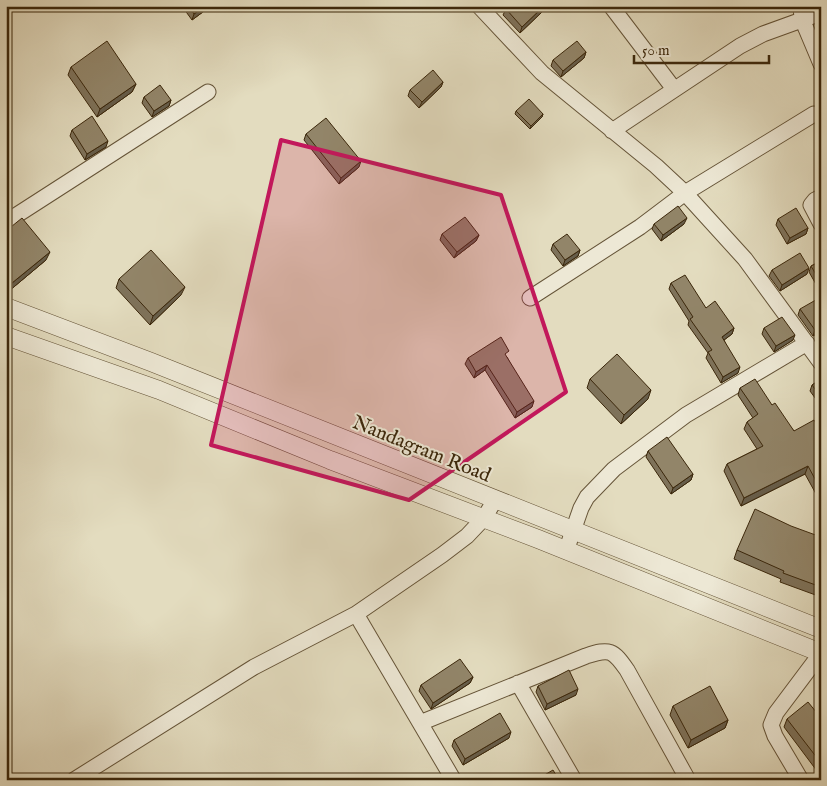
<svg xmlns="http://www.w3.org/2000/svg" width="827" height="786" font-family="'IM FELL English',serif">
	<rect width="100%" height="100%" fill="#e3dcbf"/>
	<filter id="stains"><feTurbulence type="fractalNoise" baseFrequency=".004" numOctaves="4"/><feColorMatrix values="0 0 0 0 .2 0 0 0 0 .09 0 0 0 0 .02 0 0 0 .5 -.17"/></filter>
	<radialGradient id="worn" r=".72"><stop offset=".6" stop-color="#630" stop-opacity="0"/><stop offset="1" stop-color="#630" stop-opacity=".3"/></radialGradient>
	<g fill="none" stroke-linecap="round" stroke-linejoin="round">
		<defs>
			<path id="minor" d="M479 6 542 73 656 166 685 193 745 259 821 363
				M611 6 674 89
				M801 6 802 19 821 64
				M612 131 740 46 763 34 821 13
				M821 197 815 200 811 205 821 224
				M6 222 208 92
				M530 298 640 227 685 193 814 114
				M566 551 581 508 587 497 614 469 686 415 807 343
				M356 614 453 779
				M518 683 574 780
				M420 723 586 656C610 648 613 650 627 670L688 780
				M74 780 254 667 356 614 442 555 467 536 484 518 495 500
				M801 780 775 736 771 725 776 713 821 653"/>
			<path id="tertiary" d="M6 307 151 362 821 629
				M6 336 159 390 330 460 538 539 821 653"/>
		</defs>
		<use href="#minor" stroke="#655438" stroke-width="17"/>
		<use href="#tertiary" stroke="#655438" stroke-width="19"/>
		<use href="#minor" stroke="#ede8d5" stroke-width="15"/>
		<use href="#tertiary" stroke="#ede8d5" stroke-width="18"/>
	</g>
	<path fill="#7e725a" stroke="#3b270b" d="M185 6H211L192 20 184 9Z
		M506 9 542 12 520 33 503 15Z
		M586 52 584 58 561 77 551 66 553 60Z
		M71 67 136 84 132 92 97 117 68 75Z
		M443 82 441 87 419 108 408 96 410 90Z
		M144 97 171 100 169 106 152 117 142 103Z
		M516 111 543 114 542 117 530 129 515 114Z
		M72 130 106 147 85 160 70 136Z
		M306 134 359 167 339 184 304 140Z
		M778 219 808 228 806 234 787 244 776 225Z
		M654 224H684L661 241 652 229Z
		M6 231 46 260 9 291 6 289Z
		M442 234 479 235 476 241 454 258 440 240Z
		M553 244 580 250 578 256 563 266 551 250Z
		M821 261V293L809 272 811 266Z
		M772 270 807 274 780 291 769 276Z
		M119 279 181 295 150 325 116 288Z
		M671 283 734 328 732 334 724 340 738 373 721 383 706 358 708 353 688 325 689 321 669 289Z
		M800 309 821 331 813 336 798 315Z
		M764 328 793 340 774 352 762 334Z
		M507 357 532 407 515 418 485 370 474 378 465 364 468 358Z
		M590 379 648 399 621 424 587 388Z
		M821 379V406L810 391 812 385Z
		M740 388 772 405 794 431 821 432V503L805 474 741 506 724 471 727 464 757 449 744 429 747 422 753 418 738 395Z
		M648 451 693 474 691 480 671 494 646 457Z
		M737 550 821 558V597L780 582 781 579 734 559Z
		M473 677 470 683 431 709 419 691 421 685Z
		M538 686 576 695 545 710 536 692Z
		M673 706 728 720 725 728 688 748 670 715Z
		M821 718V774L820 775 784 727 787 719Z
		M509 738 463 765 452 746 454 740Z"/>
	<path fill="#665d4a" stroke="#3b270b" d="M205 6H211L192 20 194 14Z
		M544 6 542 12 520 33 522 27Z
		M586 52 584 58 561 77 563 71Z
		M443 82 441 87 419 108 422 102Z
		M136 84 132 92 97 117 100 109Z
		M171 100 169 106 152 117 154 111Z
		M543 114 542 117 530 129 531 126Z
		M108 141 106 147 85 160 87 154Z
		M361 161 359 167 339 184 341 178Z
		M687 218 684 224 661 241 663 235Z
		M808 228 806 234 787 244 790 238Z
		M479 235 476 241 454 258 457 252Z
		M580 250 578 256 563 266 565 260Z
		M50 252 46 260 9 291 12 283Z
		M809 268 807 274 780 291 782 285Z
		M185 287 181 295 150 325 153 316Z
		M821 327V331L813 336 815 330Z
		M734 328 732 334 720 343 722 337Z
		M795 335 793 340 774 352 776 346Z
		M487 365 485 370 474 378 476 372Z
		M740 367 738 373 721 383 723 377Z
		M651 390 648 399 621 424 624 415Z
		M534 401 532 407 515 418 517 412Z
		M808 466 805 474 741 506 744 498Z
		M693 474 691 480 671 494 673 488Z
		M473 677 470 683 431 709 433 703Z
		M578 689 576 695 545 710 547 704Z
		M728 720 725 728 688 748 691 740Z
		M511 732 509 738 463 765 465 759Z"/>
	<path fill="#928569" stroke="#3b270b" d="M189 6H205L194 14Z
		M509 6H544L522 27 506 9Z
		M107 41 136 84 100 109 71 67Z
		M577 41 586 52 563 71 553 60Z
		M433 70 443 82 422 102 410 90Z
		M160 85 171 100 154 111 144 97Z
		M529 99 543 114 531 126 516 111Z
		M92 116 108 141 87 154 72 130Z
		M326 118 361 161 341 178 306 134Z
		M678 206 687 218 663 235 654 224Z
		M796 208 808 228 790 238 778 219Z
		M465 217 479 235 457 252 442 234Z
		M22 218 50 252 12 283 6 276V231Z
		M567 234 580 250 565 260 553 244Z
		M151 250 185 287 153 316 119 279Z
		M800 253 809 268 782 285 772 270Z
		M821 261V283L811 266Z
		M685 275 706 308 715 301 734 328 722 337 740 367 723 377 708 352 712 350 690 319 693 317 671 283Z
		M821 297V327L815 330 800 309Z
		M782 317 795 335 776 346 764 328Z
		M501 337 509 351 505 354 534 401 517 412 487 365 476 372 468 358Z
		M617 354 651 390 624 415 590 379Z
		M755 379 772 405 775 403 794 431 814 420 821 432V490L808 466 744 498 727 464 763 446 747 422 758 414 740 388Z
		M821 379V397L812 385Z
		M667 437 693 474 673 488 648 451Z
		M755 509 791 526 821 537V550L818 557 821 558V587L783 573 784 571 737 550Z
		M460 659 473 677 433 703 421 685Z
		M569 670 578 689 547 704 538 686Z
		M710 686 728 720 691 740 673 706Z
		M808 702 821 718V763L787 719Z
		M500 713 511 732 465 759 454 740Z
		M553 770 559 780H536Z
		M756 776 758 780H751Z"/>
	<path fill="#c2185b" fill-opacity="0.2" stroke="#c2185b" stroke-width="4" stroke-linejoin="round" d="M281 140 501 195 566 392 409 500 211 445Z"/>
	<g text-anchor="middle" stroke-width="4" stroke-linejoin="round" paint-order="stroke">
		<g font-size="20" fill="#3b270b" stroke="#ede8d5">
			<text transform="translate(422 448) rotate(22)" y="7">Nandagram Road</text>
		</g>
	</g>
	<rect width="827" height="786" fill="none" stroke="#e3dcbf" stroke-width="25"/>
	<rect x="8" y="8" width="812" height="771" fill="none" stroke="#3b270b" stroke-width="2.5"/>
	<rect x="12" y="12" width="802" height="761" fill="none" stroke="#3b270b"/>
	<path d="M634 55v8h135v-8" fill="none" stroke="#3b270b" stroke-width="2.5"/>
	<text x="642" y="55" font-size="15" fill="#3b270b" stroke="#ede8d5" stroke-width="4" paint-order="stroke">50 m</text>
	<rect width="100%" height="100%" filter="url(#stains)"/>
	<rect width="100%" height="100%" fill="url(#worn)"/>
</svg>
